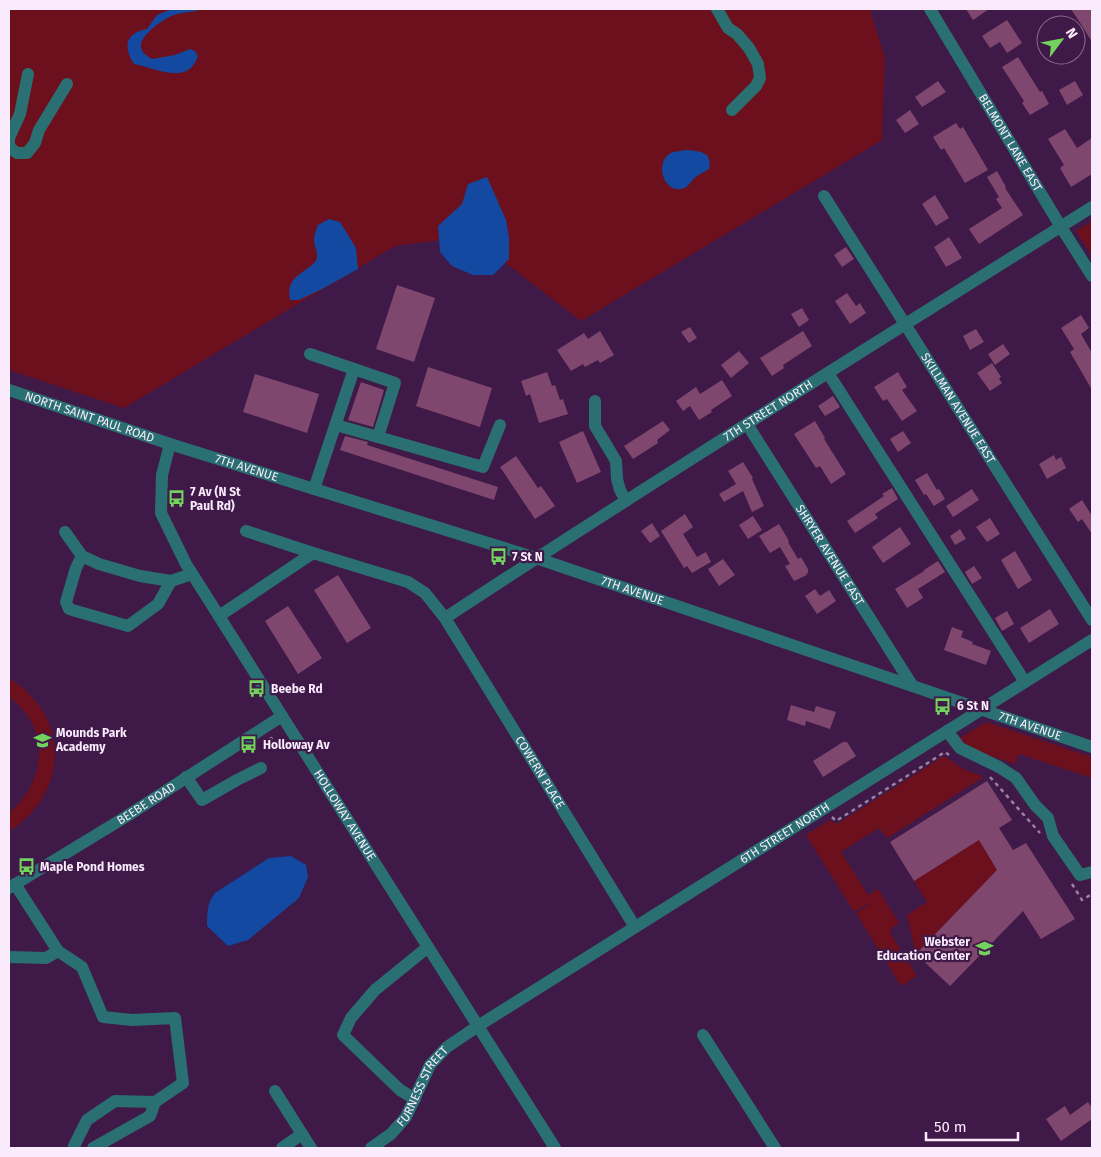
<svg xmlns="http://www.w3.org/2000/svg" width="1101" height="1157" font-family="'Fira Sans',sans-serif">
	<rect width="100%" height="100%" fill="#3f1948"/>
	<path fill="#6c101d" d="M9 9H870L885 58 882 140 581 321 470 236 395 246 124 408 9 370Z
		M1092 221V256L1076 231Z
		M9 678C16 683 24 688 30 695 72 737 58 802 9 831V813C47 781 51 727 9 697Z
		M986 722 1092 757V778L1019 754 1015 764 969 749 960 738Z
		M944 756 965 770 984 777 887 838 879 828 841 852 868 895 864 898 878 889 899 923 892 928 890 933 917 976 901 986 856 913 869 905 867 901 868 904 854 912 806 835 830 820 837 824Z
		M979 840 997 870 916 954 907 915 927 902 914 881Z"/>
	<path fill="#1349a0" d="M172 9H201C192 13 183 12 174 15 164 18 139 36 141 47 142 53 147 56 152 59L175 55 190 49 195 51 198 56C188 87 154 67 134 64 123 47 125 33 147 29L157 15Z
		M686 150C700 151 713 152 709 169 705 172 699 174 696 177 690 181 689 188 681 189 662 192 655 161 671 153 675 151 682 151 686 150Z
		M487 177 506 220 509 237V259L493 275H473L452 266 440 252 438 226 462 204 468 184Z
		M329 219 340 222 356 248 358 269 322 289 299 300H290C287 282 294 278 308 268 310 266 313 265 314 263 321 256 314 248 314 240 314 235 316 230 318 225Z
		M291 856 306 865 308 877 299 898 248 940 228 946 207 926C207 913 207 903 215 893L269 858Z"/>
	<path fill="#7f476e" d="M966 9H989L973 20Z
		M1071 9H1092V42L1079 21Z
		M1007 20 1022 43 1007 53 1000 42 990 48 982 36Z
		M1018 57 1040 92 1042 91 1049 104 1030 115 1022 103 1024 101 1002 67Z
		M938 81 946 92 922 107 915 97Z
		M1075 81 1083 95 1067 105 1059 90Z
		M910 110 919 124 905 133 896 120Z
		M956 123 960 129 963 127 988 170 965 183 944 148 941 150 933 137Z
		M1065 129 1077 148 1092 138V174L1071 187 1060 168 1064 165 1048 139Z
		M997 171 1006 187 1005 188 1023 215 979 244 969 229 1002 208 996 199 999 197 987 177Z
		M935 195 949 218 936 226 922 204Z
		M949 237 962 258 946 267 934 247Z
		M846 247 854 259 842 267 834 255Z
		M397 285 435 298 414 362 376 349Z
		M847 293 856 306 860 303 866 313 850 324 835 301Z
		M802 308 809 320 799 327 791 314Z
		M1081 315 1089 328 1081 334 1092 353V390L1070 352 1074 349 1061 328Z
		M690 327 697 338 689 343 681 332Z
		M976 329 984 342 970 350 963 336Z
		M600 331 614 355 600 363 598 360 585 367 583 364 571 371 557 350 584 333 588 339Z
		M803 331 812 346 783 365 784 368 772 376 760 358Z
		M1003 344 1010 354 995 365 988 354Z
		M739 351 749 363 731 378 721 365Z
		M992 363 1001 377 999 379 1002 383 990 391 977 373Z
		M428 367 492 388 480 427 416 406Z
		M547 372 552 386 555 385 560 400 563 399 568 414 539 423 530 394 526 396 521 381Z
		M898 372 907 387 902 390 917 411 902 421 887 399 883 401 874 387Z
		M255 374 319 394 307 433 243 412Z
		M722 380 732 396 711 410 712 412 699 420 690 406 683 411 676 401 696 387 700 394Z
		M361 382 384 390 373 427 348 420Z
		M833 396 840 407 825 416 818 406Z
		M663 421 670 430 657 440 658 443 633 459 624 446Z
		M815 421 825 438 824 439 846 474 831 484 820 466 816 468 794 434Z
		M583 431 601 472 577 483 559 442Z
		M903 431 911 443 898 452 890 439Z
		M345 436 368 442 367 445 498 487 494 500 340 450Z
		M1054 455 1056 460 1061 457 1066 468 1047 479 1039 464Z
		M516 456 538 488 541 486 555 506 535 519 500 467Z
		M743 462 753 478 752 479 764 506 752 512 743 491 724 502 719 494 736 484 728 471Z
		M927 473 937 490 939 489 945 499 934 506 926 494 924 495 915 480Z
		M892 488 898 499 875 514 878 518 855 533 847 521 884 496 882 494Z
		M972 489 979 500 953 517 946 506Z
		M1082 500 1092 516V534L1082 519 1078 522 1069 509Z
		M685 514 693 527 683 534 697 557 706 552 711 562 692 573 687 566 684 568 661 531Z
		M753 516 762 530 748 539 739 525Z
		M990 518 1000 534 987 542 976 527Z
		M652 523 660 536 650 543 641 531Z
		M779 524 789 541 788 542 798 559 801 557 808 569V573L806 574 807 575 794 581 785 566 790 564 780 547 770 553 759 536Z
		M900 527 911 544 883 563 872 547Z
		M960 529 966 539 955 545 950 536Z
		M1015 551 1032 580 1018 589 1001 560Z
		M723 559 735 575 719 586 708 569Z
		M938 561 945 572 918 589 923 598 907 608 895 589 924 571V570Z
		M974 566 982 578 972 584 965 572Z
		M338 575 371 628 347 643 314 590Z
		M815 589 820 596 829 590 836 601 817 614 805 596Z
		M288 606 322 658 298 674 265 621Z
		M1050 609 1059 624 1029 643 1020 628Z
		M1007 611 1014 624 1002 631 995 618Z
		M952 627 963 631 961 637 973 642 972 644 991 651 986 665 944 650Z
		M791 705 814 712 816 706 836 712 830 729 806 721 805 726 787 720Z
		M843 742H847L856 756 823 777 813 761Z
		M987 781 1012 820 999 828 1013 850 1026 843 1075 919 1041 939 1023 911 950 986 916 954 997 870 979 840 914 881 890 842Z
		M1088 1102 1092 1108V1119L1061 1141 1046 1119 1065 1106 1070 1115Z"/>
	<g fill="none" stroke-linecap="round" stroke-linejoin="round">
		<path stroke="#9c82a2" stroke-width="2.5" stroke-dasharray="4 4" stroke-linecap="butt" d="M269 739 271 738 280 744 284 742
			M990 777 1040 833
			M832 817 836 821 945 752 949 755
			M1072 884 1082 900 1092 894"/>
		<g stroke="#2a6f72" stroke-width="12">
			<path d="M717 9 728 28 737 34 749 48 758 64 760 78 756 86 732 110"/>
			<path id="s1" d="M930 9 1061 227 1092 276"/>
			<path d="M28 74 20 114 9 138V147L17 153H27L35 143 39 130 67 84"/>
			<path id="s2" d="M824 196 1092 620"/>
			<path d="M310 354 354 369"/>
			<path d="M828 373 1025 682"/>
			<path id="s3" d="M9 390 170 444 536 558 1092 747"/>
			<path d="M595 401V426L616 461 617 479 620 490 626 501"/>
			<path id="s4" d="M747 424 912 685"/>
			<path d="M336 425 378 437"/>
			<path id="s5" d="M170 444 162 475 161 513 186 564 555 1148"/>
			<path d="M314 489 354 369 395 383 378 437 483 467 500 425"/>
			<path d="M246 531 313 553"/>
			<path d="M65 532 82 556 99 564 140 576 171 581 192 574"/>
			<path d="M82 556 76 568 66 602 69 609 128 626 158 604 171 581"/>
			<path id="s6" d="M219 616 313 553 408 582 425 593 445 618 635 927"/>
			<path id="s7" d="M445 618C658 478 876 343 1092 207"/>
			<path d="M947 731 960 748 999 767 1016 778 1035 805 1048 818 1053 836 1080 875 1092 872"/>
			<path d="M186 777 202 800 237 780 261 768"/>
			<path id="s8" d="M9 888 127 816 282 716"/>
			<path d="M58 951 82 967 103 1017 132 1020 175 1018 183 1083 155 1102 115 1101 87 1120 74 1146 75 1148"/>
			<path d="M9 957 46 958 58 951 15 884"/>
			<path d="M703 1035 775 1148"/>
			<path d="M275 1091 302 1134"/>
			<path d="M415 1099 400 1090 343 1035 351 1018 375 990 428 947"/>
			<path d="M93 1148 150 1116 155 1102"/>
			<path d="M282 1148 302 1134 311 1148"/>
			<path id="s9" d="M371 1148 391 1134 406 1117 430 1065 447 1047 478 1026 1092 640"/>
		</g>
	</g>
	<defs>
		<symbol id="bus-bare" viewBox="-9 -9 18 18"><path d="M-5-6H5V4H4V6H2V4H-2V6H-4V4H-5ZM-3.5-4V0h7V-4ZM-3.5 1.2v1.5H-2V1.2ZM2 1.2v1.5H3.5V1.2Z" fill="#73d25d" stroke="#3f1948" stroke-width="2.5" paint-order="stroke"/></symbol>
		<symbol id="school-bare" viewBox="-9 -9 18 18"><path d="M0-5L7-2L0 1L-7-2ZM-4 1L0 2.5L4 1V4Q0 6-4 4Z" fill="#73d25d" stroke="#3f1948" stroke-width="2.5" paint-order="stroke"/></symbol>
	</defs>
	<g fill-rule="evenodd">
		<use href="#bus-bare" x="164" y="486" width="25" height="25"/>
		<use href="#bus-bare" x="486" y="544" width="25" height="25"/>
		<use href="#bus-bare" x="244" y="676" width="25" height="25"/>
		<use href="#bus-bare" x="930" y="694" width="25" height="25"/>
		<use href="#school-bare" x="30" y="728" width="25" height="25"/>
		<use href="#bus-bare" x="236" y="732" width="25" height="25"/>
		<use href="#bus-bare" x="14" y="854" width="25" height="25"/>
		<use href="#school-bare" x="972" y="936" width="25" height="25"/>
	</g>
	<g text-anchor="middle" stroke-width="4.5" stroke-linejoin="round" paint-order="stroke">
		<g font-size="12" fill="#f9ebfc" stroke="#3f1948">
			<text dy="4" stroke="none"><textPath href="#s1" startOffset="156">BELMONT LANE EAST</textPath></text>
			<text dy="4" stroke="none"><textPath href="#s2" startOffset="251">SKILLMAN AVENUE EAST</textPath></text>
			<text dy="4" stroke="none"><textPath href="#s7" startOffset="384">7TH STREET NORTH</textPath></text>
			<text dy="4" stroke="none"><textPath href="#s3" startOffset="85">NORTH SAINT PAUL ROAD</textPath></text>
			<text dy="4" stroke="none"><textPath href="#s3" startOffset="250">7TH AVENUE</textPath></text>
			<text dy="4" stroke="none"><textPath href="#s4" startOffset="155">SHRYER AVENUE EAST</textPath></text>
			<text dy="4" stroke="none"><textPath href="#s3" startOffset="655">7TH AVENUE</textPath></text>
			<text dy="4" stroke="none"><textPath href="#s3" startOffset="1075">7TH AVENUE</textPath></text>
			<text dy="4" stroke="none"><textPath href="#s6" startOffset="446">COWERN PLACE</textPath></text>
			<text dy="4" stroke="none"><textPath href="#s8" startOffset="161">BEEBE ROAD</textPath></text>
			<text dy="4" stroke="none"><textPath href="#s5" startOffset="424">HOLLOWAY AVENUE</textPath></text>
			<text dy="4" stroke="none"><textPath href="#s9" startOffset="529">6TH STREET NORTH</textPath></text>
			<text dy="4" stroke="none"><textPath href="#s9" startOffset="82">FURNESS STREET</textPath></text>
		</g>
		<g font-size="12" font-weight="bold" fill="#f9ebfc" stroke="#3f1948" text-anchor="start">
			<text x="190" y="496">7 Av (N St<tspan x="190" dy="14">Paul Rd)</tspan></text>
			<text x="512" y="561">7 St N</text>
			<text x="271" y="693">Beebe Rd</text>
			<text x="957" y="710">6 St N</text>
			<text x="56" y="737">Mounds Park<tspan x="56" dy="14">Academy</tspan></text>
			<text x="263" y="749">Holloway Av</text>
			<text x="40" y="871">Maple Pond Homes</text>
			<text x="970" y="946" text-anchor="end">Webster<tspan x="970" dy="14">Education Center</tspan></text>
		</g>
	</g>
	<rect width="1101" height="1157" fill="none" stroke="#f9ebfc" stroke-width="20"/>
	<g transform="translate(1061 40) rotate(58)"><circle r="24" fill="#3f1948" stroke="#896d90"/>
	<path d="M0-4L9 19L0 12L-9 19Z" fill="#73d25d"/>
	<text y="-8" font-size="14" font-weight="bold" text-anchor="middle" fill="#f9ebfc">N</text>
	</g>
	<path d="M926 1132v8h92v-8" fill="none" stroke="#f9ebfc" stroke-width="2.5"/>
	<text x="934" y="1132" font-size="15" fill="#f9ebfc" stroke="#3f1948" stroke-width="4" paint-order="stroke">50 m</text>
</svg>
